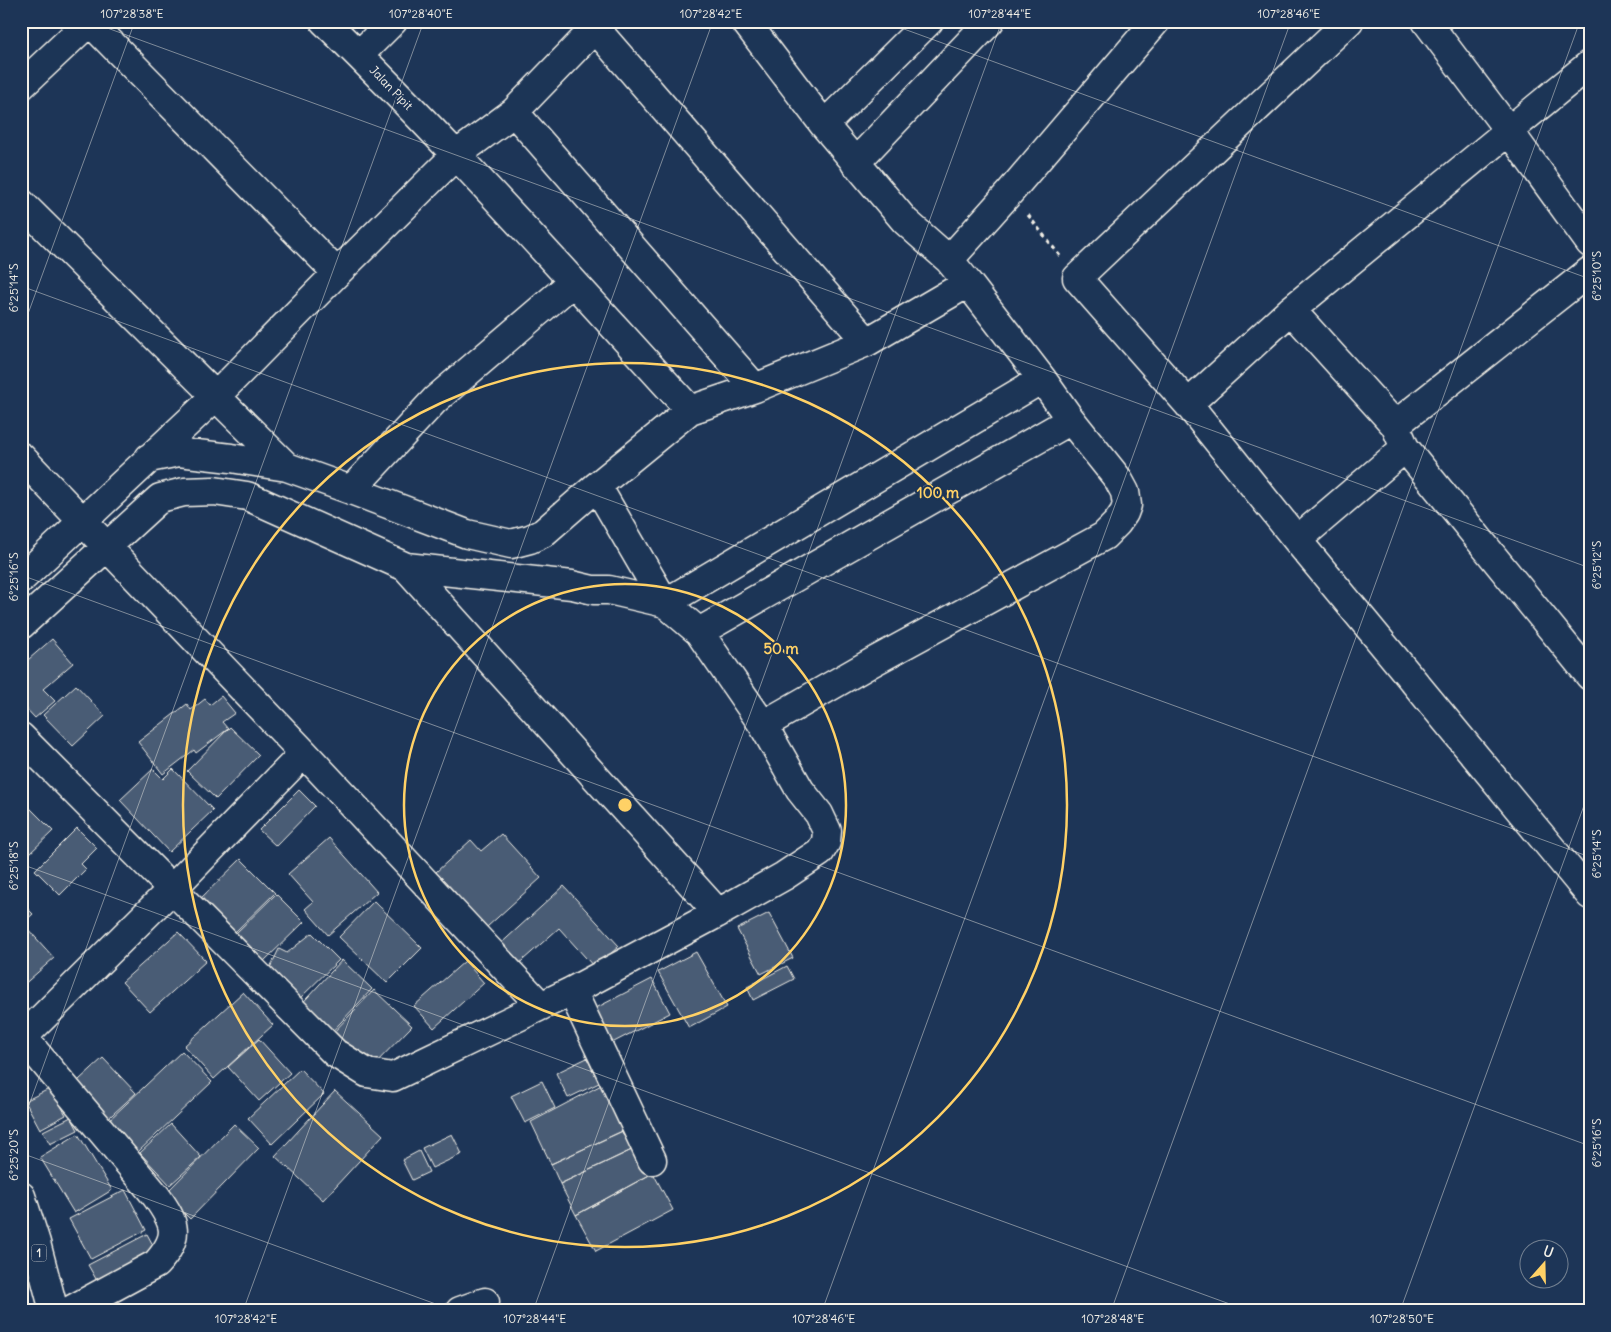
<svg xmlns="http://www.w3.org/2000/svg" width="1611" height="1332" font-family="Delius,sans-serif">
	<rect width="100%" height="100%" fill="#1d3557"/>
	<filter id="ink" filterUnits="userSpaceOnUse"><feTurbulence type="fractalNoise" baseFrequency=".02" numOctaves="2"/><feDisplacementMap in="SourceGraphic" scale="10" xChannelSelector="R" yChannelSelector="G"/><feConvolveMatrix kernelMatrix="1 2 1 2 8 2 1 2 1" color-interpolation-filters="sRGB"/></filter>
	<g filter="url(#ink)">
		<path fill="#485b74" stroke="#f4f1e8" d="M52 639 73 663 43 689 55 701 35 718 21 703V666Z
			M76 685 105 716 73 746 43 715Z
			M221 696 235 713 222 722 228 729 196 753 194 750 163 774 138 742 187 704 191 710 205 699 210 705Z
			M230 727 259 755 216 799 187 771Z
			M153 769 163 779 173 769 213 810 169 852 120 800Z
			M299 790 315 806 276 846 259 830Z
			M25 803 53 831 29 854 21 847V807Z
			M77 828 97 848 81 864 86 869 60 895 35 870Z
			M501 834 541 878 487 927 479 918 473 923 450 898 456 893 436 872 471 840 481 851Z
			M329 838 377 892 328 935 305 909 313 902 288 874Z
			M241 859 275 893 233 934 199 900Z
			M564 886 619 946 595 968 559 928 514 968 496 948Z
			M276 894 304 922 262 963 234 935Z
			M21 896 28 903 25 906 33 914 21 925Z
			M374 901 422 948 387 983 339 937Z
			M769 913 793 958 761 974 737 929Z
			M27 928 54 958 21 987V933Z
			M178 932 206 961 150 1012 122 982Z
			M312 933 339 960 296 1002 268 972 279 949 287 953Z
			M696 952 727 1007 689 1028 658 972Z
			M342 960 372 989 326 1038 296 1010Z
			M465 961 484 983 434 1028 414 1006Z
			M787 966 794 979 753 1000 747 987Z
			M652 979 670 1013 612 1043 594 1009Z
			M374 990 412 1026 367 1072 330 1036Z
			M243 992 273 1025 214 1079 184 1046Z
			M259 1039 290 1073 259 1101 228 1067Z
			M182 1051 212 1082 138 1152 108 1121Z
			M103 1058 136 1093 101 1125 68 1090Z
			M587 1058 599 1083 568 1098 556 1073Z
			M300 1069 324 1094 272 1144 248 1118Z
			M542 1081 555 1108 525 1123 511 1096Z
			M607 1082 629 1128 551 1164 531 1122Z
			M51 1088 66 1115 40 1129 25 1101Z
			M335 1091 383 1135 323 1200 275 1156Z
			M71 1117 78 1130 50 1144 43 1131Z
			M171 1124 201 1157 170 1185 140 1153Z
			M234 1124 259 1148 190 1219 165 1194Z
			M629 1128 638 1147 560 1184 551 1164Z
			M78 1134 112 1190 74 1213 40 1157Z
			M452 1134 462 1154 432 1168 422 1148Z
			M638 1147 653 1173 576 1215 560 1184Z
			M419 1151 429 1172 412 1180 402 1160Z
			M653 1173 673 1210 596 1251 576 1215Z
			M125 1190 146 1230 91 1259 69 1219Z
			M147 1234 159 1256 100 1286 88 1265Z"/>
		<g fill="none" stroke-linecap="round" stroke-linejoin="round">
			<defs>
				<path id="minor" d="M324 21C452 145 570 279 690 410
					M745 21 824 125 905 221 949 260 968 283 1042 379 1071 420 1118 479 1125 492 1127 505 1124 513 1117 523 1104 536 871 663 763 725
					M1349 21 1077 278 1188 404 1297 540 1590 895
					M1426 21 1509 131 1590 243
					M90 22 337 273
					M595 28 867 342
					M359 55 393 21
					M21 86 90 21
					M514 112 755 388
					M824 125 929 21
					M855 163 990 21
					M21 203 287 467
					M949 260 1010 192 1156 21
					M1291 310 1395 425 1405 448 1590 676
					M1188 404 1291 310 1590 64
					M1395 425 1590 271
					M21 457 304 753 541 1006
					M149 458 179 452 231 458 287 467 351 490 467 534 511 544 530 539 543 533 597 486 690 410 755 388 867 342 968 283
					M351 490 435 400 573 282
					M1297 540 1405 448
					M406 567 718 913
					M21 579 215 397 337 273 456 155 514 112 602 21
					M21 625 160 498 184 492 214 491 247 496 406 567 572 585 593 590H609L665 603 1042 379
					M699 632 1071 420
					M21 737 335 1053 367 1073 393 1077 572 991 718 913 784 876 820 852 826 842 827 831 819 814 800 790 763 725 699 632 665 603 597 486
					M572 991 652 1160
					M21 1035 156 1196C176 1224 181 1236 156 1264L69 1311
					M23 1037 172 889 304 753
					M460 1311 485 1302"/>
				<path id="highway" d="M21 1196 36 1243 54 1311"/>
			</defs>
			<use href="#minor" stroke="#f4f1e8" stroke-width="31"/>
			<use href="#highway" stroke="#f4f1e8" stroke-width="31"/>
			<path stroke="#f4f1e8" stroke-width="3" stroke-dasharray="4 4" stroke-linecap="butt" d="M1028 215 1060 256"/>
			<use href="#minor" stroke="#1d3557" stroke-width="28"/>
			<use href="#highway" stroke="#1d3557" stroke-width="28"/>
		</g>
	</g>
	<path fill="none" stroke="#f4f1e8" stroke-width="1" stroke-opacity="0.45" d="M88 21 1590 568M882 21 1590 279M21 286 1590 857M21 333 135 21M21 575 1590 1146M21 864 1249 1311M21 1127 424 21M21 1153 455 1311M243 1311 713 21M533 1311 1002 21M822 1311 1291 21M1111 1311 1580 21M1400 1311 1590 789"/>
	<g fill="none" stroke="#ffd166" stroke-width="2.5">
		<circle cx="625" cy="805" r="221"/>
		<circle cx="625" cy="805" r="442"/>
	</g>
	<g text-anchor="middle" stroke-width="4" stroke-linejoin="round" paint-order="stroke">
		<rect fill="#1d3557" stroke="#b4b9bc" stroke-width="1" x="31.5" y="1244.5" width="15" height="17" rx="4"/>
		<g font-size="11" font-weight="bold" fill="#f4f1e8">
			<text x="39" y="1257">1</text>
		</g>
		<g font-size="12" fill="#f4f1e8" stroke="#1d3557">
			<text transform="translate(391 88) rotate(46)" y="4">Jalan Pipit</text>
		</g>
	</g>
	<circle cx="625" cy="805" r="8" fill="#ffd166" stroke="#1d3557" stroke-width="2.5"/>
	<g font-size="15" text-anchor="middle" font-weight="bold" fill="#ffd166" stroke="#1d3557" stroke-width="4" stroke-linejoin="round" paint-order="stroke">
		<text x="938" y="498">100 m</text>
		<text x="781" y="654">50 m</text>
	</g>
	<rect width="1611" height="1332" fill="none" stroke="#1d3557" stroke-width="55"/>
	<g transform="translate(1544 1264) rotate(20)"><circle r="24" fill="#1d3557" stroke="#738091"/>
	<path d="M0-4L9 19L0 12L-9 19Z" fill="#ffd166"/>
	<text y="-8" font-size="14" font-weight="bold" text-anchor="middle" fill="#f4f1e8">U</text>
	</g>
	<rect x="28" y="28" width="1556" height="1276" fill="none" stroke="#f4f1e8" stroke-width="2"/>
	<g font-size="12" text-anchor="middle" fill="#f4f1e8">
		<text x="132" y="18">107°28'38"E</text>
		<text x="421" y="18">107°28'40"E</text>
		<text x="711" y="18">107°28'42"E</text>
		<text x="1000" y="18">107°28'44"E</text>
		<text x="1289" y="18">107°28'46"E</text>
		<text transform="translate(1597 276) rotate(-90)" y="4">6°25'10"S</text>
		<text transform="translate(14 288) rotate(-90)" y="4">6°25'14"S</text>
		<text transform="translate(1597 565) rotate(-90)" y="4">6°25'12"S</text>
		<text transform="translate(14 577) rotate(-90)" y="4">6°25'16"S</text>
		<text transform="translate(1597 854) rotate(-90)" y="4">6°25'14"S</text>
		<text transform="translate(14 866) rotate(-90)" y="4">6°25'18"S</text>
		<text transform="translate(1597 1143) rotate(-90)" y="4">6°25'16"S</text>
		<text transform="translate(14 1155) rotate(-90)" y="4">6°25'20"S</text>
		<text x="246" y="1323">107°28'42"E</text>
		<text x="535" y="1323">107°28'44"E</text>
		<text x="824" y="1323">107°28'46"E</text>
		<text x="1113" y="1323">107°28'48"E</text>
		<text x="1402" y="1323">107°28'50"E</text>
	</g>
</svg>
